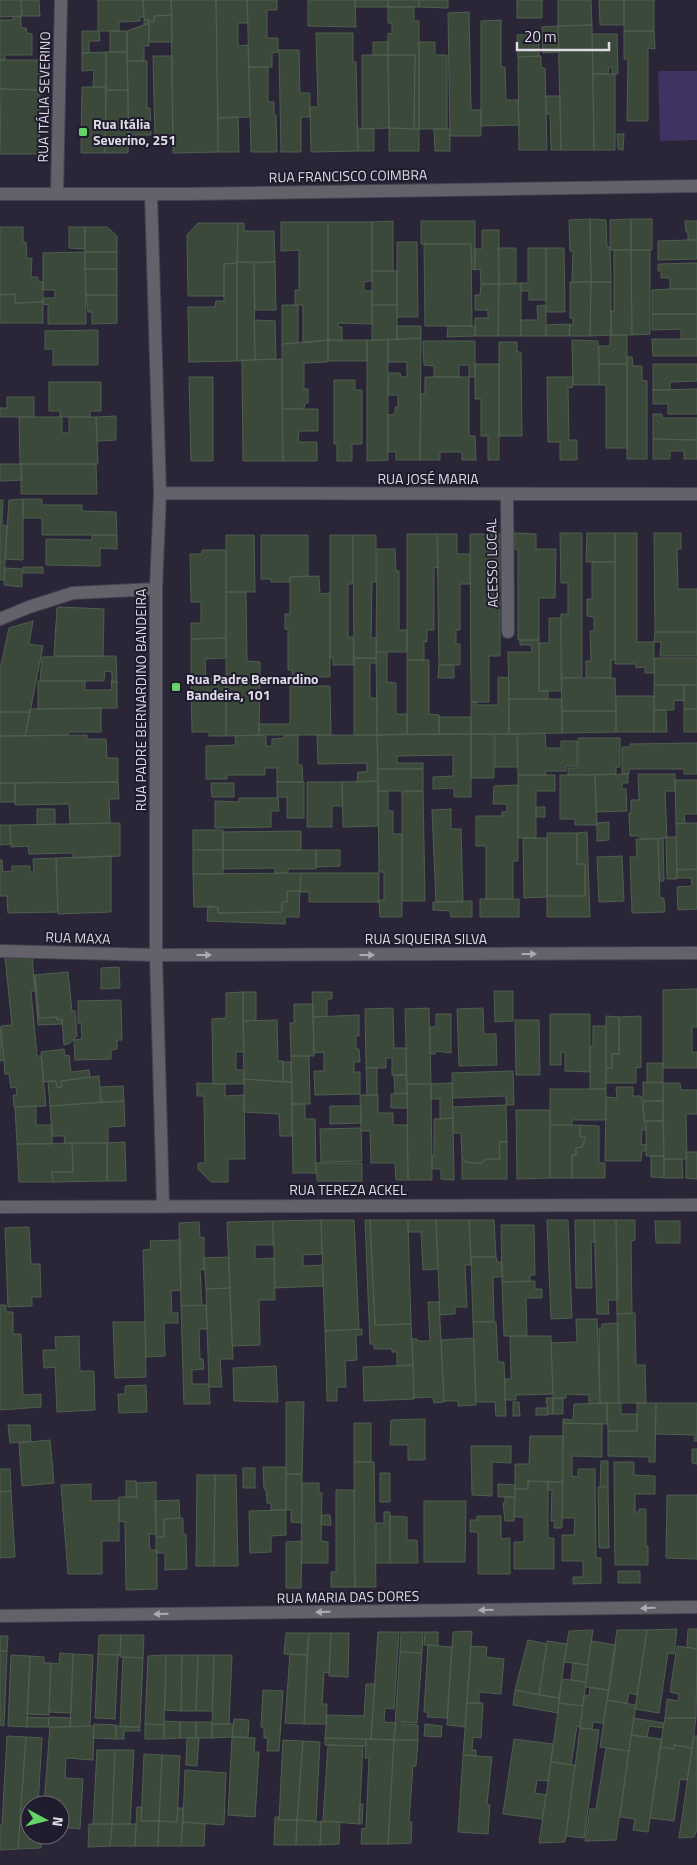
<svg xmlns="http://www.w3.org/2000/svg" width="697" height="1865" font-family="'Titillium Web',sans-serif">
	<rect width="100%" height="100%" fill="#2a2637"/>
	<path fill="#403263" d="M658 71H697V140L660 141Z"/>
	<path fill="#3a493a" stroke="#4f5f4f" d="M0 0H21L22 16 0 17Z
		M21 0H39L40 16H22Z
		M98 0H143L144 17H140V21L119 22V31H98Z
		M143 0H171L172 15 154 16V22H148V19H144Z
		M171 0H216L218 152 173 153Z
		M216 0H247L248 23H238V46L248 45 250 117 218 118Z
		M247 0H277V10H267V38H278V52L272 53V67H249Z
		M308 0H355L356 27 308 26Z
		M355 0H388V7H355Z
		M388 0H419V7H388Z
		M419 0H448V8L419 7Z
		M517 0H542V18H517Z
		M558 0H591L592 25 558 26Z
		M599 0H624V25H600Z
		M624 0H654V31H624Z
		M388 7H414V21H419V129H414L415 55H388V33L392 34V23H388Z
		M469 12 471 110H481V136H450L448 13Z
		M172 15V42H149V23L144 25V19L154 22V16Z
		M13 16 21 17V28H26L27 33 32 34V55H5V60H0V20H13Z
		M501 20V67H505L506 100H518L519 125 481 126V21Z
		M149 23V46H144V61H127V31Z
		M592 25 594 150H561L558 26Z
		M558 26 559 52 543 53 542 27Z
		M82 31H99L100 41H89V53H82Z
		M110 31H127V52H110Z
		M624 31H654L655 49 648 48V121H627L628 59H624Z
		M316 33H353V62H356L358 151 311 152 310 107H318Z
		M539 34V56L518 57 517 35Z
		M592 34H617L618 74H612V67H609L608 74H593Z
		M373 42H388V55H373Z
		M419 42H435V55H447V129H419Z
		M279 50H299L300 93H310V117H301V152H281Z
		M106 52H127L128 90H106Z
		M106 52V87H93L94 70 82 71V53Z
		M362 55H388L389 128 362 129Z
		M388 55H415L414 129 389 128Z
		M153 56H172L173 138H155Z
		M541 56V68H545L547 150H519L518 57Z
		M0 60H41L40 90 0 89Z
		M127 61H147V108H150L151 135H129Z
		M249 67H268V102H274V115H276L277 152H251Z
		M593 74H615V150H594Z
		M82 87H106L105 153H81Z
		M1 89 40 90 39 154H0Z
		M106 90H128V153H105Z
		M546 96H560L561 150H551L550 114H546Z
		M238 117 239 152H218V118Z
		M357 128 374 129V151H358Z
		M389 128 419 129V151H389Z
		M434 129H450V151H435Z
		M617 134H624L623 150 618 149Z
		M590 219 606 220 607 247H610L611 282H591Z
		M590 219 591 282H572L573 251H570L569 220Z
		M631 219V250H610V220Z
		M631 219H652V250H631Z
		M393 221V271H372V222Z
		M421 221H475V270L472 269 471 244H421Z
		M685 221H697V240H688V232H686Z
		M281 222H328V340L303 343V305H295V290H299V250L281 251Z
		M328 222H372V281L364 282V291H372V324L338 323V327H342V341L328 340Z
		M198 223H238L237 263 224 264V296H188L187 235Z
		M238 223H244V231H274L275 262H237Z
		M0 227H23V242H26L27 259 32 258 31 277H38V281L43 282V302L15 303V294L0 295Z
		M69 227H85V249L69 248Z
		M85 227H107L117 236V252H85Z
		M482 230H499V284H481L480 269 475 270V249H482Z
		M688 240H697V259L658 260V241Z
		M397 242H417L418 317H397Z
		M424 244H471L472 326H425Z
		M498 248H516V284H499Z
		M528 248H546V300H529V291H521V283H528Z
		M546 248H564L565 312H546Z
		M614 250H631L632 335H611V311H614Z
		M631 250H650V334L632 335Z
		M85 252H117V269H85Z
		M85 252 86 324H48V305L43 304V298H55V290H43V253Z
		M237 262 254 263 255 360 237 361Z
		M275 262 276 310H255L254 263Z
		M237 263V361L189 362 188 307H215L216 301H224V264Z
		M697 263V289H670V278H661V271H658V264Z
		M85 269H117V295H86Z
		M372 271H397V305H372Z
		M570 282H591L590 336H569L570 325H573V318H570Z
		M591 282H611V335L590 336Z
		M521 283V336H498L499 284Z
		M481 284H499L498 336H475V318H488V310H475V295H480Z
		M670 289H697V314H652V290Z
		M15 294V303L43 302V323H0V295Z
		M86 295H117V323L92 324V312H88Z
		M282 305H298V343L282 344Z
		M372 305H397V339L372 340Z
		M546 305V336H521V320H538L537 306Z
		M652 314H697V339H681V329L652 330Z
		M254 320 275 321 276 359 255 360Z
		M570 324 569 336H546V325Z
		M397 326H421V338L397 339Z
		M448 326H475V336L447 337Z
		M98 330V365H53V349H45V331Z
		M610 335H627V364H599V346H610Z
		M421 338 420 460H396V452H388V415L395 414V407H398V395H388L389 373H400L401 377H407V362H388V340Z
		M652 339H697V356H653Z
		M328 340V362L304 363V389H308V403H305L304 409H282V344Z
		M328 340H367V361H328Z
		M367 340H388V460L367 461Z
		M572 340 598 341 599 385H573Z
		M423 341H475V377H469V365H459V377H434V366L424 365Z
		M499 342H517V352H521L522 436H499Z
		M627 357H632L633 366H642V380L647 381V459H627Z
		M282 359 283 461H243L242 360Z
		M475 364H499V460H488V436H481V399H475Z
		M599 364H627V448H606V385H599Z
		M653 364H697V381L670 382V390H653Z
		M189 377H213V461H191Z
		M425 377H469V436H475L476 460H462V452H440V460H420L421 394H425Z
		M547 377H573L572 388 568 387 569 440H577V460H560V442H548Z
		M334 380H355V390H362V444H352V461H337V444H334Z
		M49 382H101V411H90V417H60V411H49Z
		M697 389V414H668V404H653V390Z
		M7 397H34V417H0V408H7Z
		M282 409H318V431H299L298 442H317V461H283Z
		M653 414H662V418H697V440L653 439Z
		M116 416V440L97 441 96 417Z
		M19 417H62V433H69V417H96L98 464H20Z
		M653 439 697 440V459H684V451H670V459H653Z
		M0 464H21L22 480 0 481Z
		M21 464H96L97 494H21Z
		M23 499H42V505H82V511L116 512 117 535H42V518H23Z
		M23 499V560L5 559 9 500Z
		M0 500H3L2 525 7 526 4 580H0Z
		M514 533 536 534V549H556L555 598H539V640H518V550L514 549Z
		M560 533H582V677L561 678V614H568V583H561Z
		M587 533H615V562H586Z
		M615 533H637V642H654V673H645V667L636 668V664H615Z
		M654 533H681V549H677L678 589H697V632H655Z
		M407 534H437L438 568 434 567V630H427V642L424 641V660H407Z
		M437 534H457V554H470V584H460V630H456V644H460V665H439Z
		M470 534H500V656H489V702H471Z
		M92 535H117V549L100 548V566L46 565V539L92 540Z
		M226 535H254L255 592H226Z
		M261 535H308V576L290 577V582H271V579H261Z
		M330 535H353V584H348V637H353L354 665H333V658H330Z
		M353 535H376V582H372L371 638H377L376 658H354Z
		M377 549H395L396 571H399V630H407V652H376Z
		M202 550H226V638L191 639V623H201V602H191L190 554H202Z
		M592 562H615V660H611V678L586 677V661H591L590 631H594V617L587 616V599H592Z
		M23 567H43V573H23Z
		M5 568 22 569V587L4 585Z
		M319 576 320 594 330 593V677H292V670H288V629H285V614H290V577Z
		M226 592H246L247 661 260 662V678H226Z
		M59 607 104 609 103 656H54L57 608Z
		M549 618H561L562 691H539V643H549Z
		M33 621 29 644 43 646 30 712H0V669L9 628Z
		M655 632H697V656H660L661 642H654Z
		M226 638V658L205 659 206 678H191V639Z
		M520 640H539V691H548V699H509L508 652H532L531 645H520Z
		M376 652 387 653V682L396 683V714H407V734L377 735Z
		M116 656 117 682H112V672L105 671 104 681H40L42 657Z
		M354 658H376L377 663H370V698H377V735H354Z
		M655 658H697V685H654Z
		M407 660H429V714L439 715V734H407Z
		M439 665H454V678H438Z
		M498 677 509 678V734H471V702H476V705H498Z
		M191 678H226V736H209V732H192Z
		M226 678H260L259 735 226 736Z
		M561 678H615L616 711H562Z
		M38 681H85V690H112L111 681 117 682V708L38 709Z
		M654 685H684V701L674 700V710H654Z
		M684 685H697V709H684Z
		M290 686H330L331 735H259V724H290Z
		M616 696H654V732H616Z
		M509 699H562V733L509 734Z
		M101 708V732H69L68 735 25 736 30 709Z
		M684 709H697V732H684Z
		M654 710H666L667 732H654Z
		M562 711H616V732L562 733Z
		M0 712H30L25 736H0Z
		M439 717H471V734H439Z
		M545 733 546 748H561V741H577V766H566V771H545L546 775H518L517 734Z
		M471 734V797H454V788L433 789V777L453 776V755L397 756V763H423V769H378L377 735Z
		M471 734H494V778H471Z
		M495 734H517L518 767H495Z
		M87 735V739H106L107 758H118V782L0 783V736Z
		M259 735 266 736V746H272V739L284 738V736L298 735V765H302L303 782H277V768H265V775H227V779H206V746L236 745 235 736Z
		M317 735H377L378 781 357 782 358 772H367V763L318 764Z
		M578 738H620V767H616V774L568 775V768H578Z
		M697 743V774H684V769H629V774H622V747H630V744Z
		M378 769H423V791H378Z
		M628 774V783H622V789H626L627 811 596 812 595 775Z
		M638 774H675V791H665L667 838 640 839V836H630L629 813H631V800H639Z
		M518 775H555V791H536V838H518Z
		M560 775H595L597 825H575V819H560Z
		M675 780H697V814H684L685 823 676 824Z
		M378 781V826L343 827 342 782Z
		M118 782 119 799H109L110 823 70 824 69 804 15 805V783Z
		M277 782H304V818H287V797H277Z
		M307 782H342L343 806H332V827H307Z
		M0 783H15V802H0Z
		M211 783H234V797H212Z
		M518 785V861H513V899H486V846H476V816H502V812H507V804H493L494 786Z
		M378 791H388V811H393V834H402V917H380L379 900H384V872H379Z
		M423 791 425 901H402V792Z
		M239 798H278L279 811H271V827L215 828V801L239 802Z
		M536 807H545V817H536Z
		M37 809H55V824L37 825Z
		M451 809V829H461L463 902H436L432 810Z
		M609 822V840L597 841V823Z
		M120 823V856L73 858V853L29 854 28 846 11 847 10 825Z
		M685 823H697V869L677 870 676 824Z
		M0 825H10L11 844 0 845Z
		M193 830H223V850H193Z
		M301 831V850H223V832Z
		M587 832 590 917H547V896H585V864H577V833Z
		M547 833H577V864H585V896H547Z
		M666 837H676L677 879H667Z
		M523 838H547V897L524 898Z
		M663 838 664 881H659L658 839Z
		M636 839H658L660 898H664L665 912 632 913 630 857H637Z
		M193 850H223V874H193Z
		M223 850H316V869H288V873H275V868L223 869Z
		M316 850H340V866L316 867Z
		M111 856V912L58 914 56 858Z
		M622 856 624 901 599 902 597 857Z
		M56 858 58 912 8 913 7 896H0V860H2L3 872 12 871V866H30V872H34L33 859Z
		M697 869V909L678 910 677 887 692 886 691 878H677V870Z
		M301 873H379V902H309V892H300Z
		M301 873 300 891H287V902H282V912L218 913V907H194L193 874Z
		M287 891H300L299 917H285V924L207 921 208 906 218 907V913L282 912V902H287Z
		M480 899H519V917H480Z
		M472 901V917H451L450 911 433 910V902Z
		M32 956 35 991H31L37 1056H41L46 1106 14 1107 13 1095H17L16 1087 11 1088 9 1074H5L1 1026 12 1025 5 957Z
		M119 967 120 988 101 989V968Z
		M68 972 72 1011H75L77 1036 70 1043 64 1045 62 1019 57 1020V1017L39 1018 35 975Z
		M34 975H35L39 1018 57 1017V1020L62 1019V1024L38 1025Z
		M697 989V1027H692V1052H697V1068H663V990Z
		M494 991H513V1021L495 1022Z
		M243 992H256V1020L243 1021Z
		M243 992 244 1052H236V1070H244V1084H213L212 1019 226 1018V993Z
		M312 992H332V999H327V1016L313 1017Z
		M121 1000 122 1040H117V1049L111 1050V1059L75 1060 74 1040 82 1039 81 1023H78V1001Z
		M294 1004H313L314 1056H291L290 1023H294Z
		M393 1008 394 1048H406V1075H392V1058H386V1068H366L365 1009Z
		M429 1008 431 1084H407L405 1009Z
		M483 1008 484 1034H496L497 1065 459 1066 457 1009Z
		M436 1014H451V1053L436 1051 435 1054H430V1027H436Z
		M550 1014H590V1072L565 1071V1052H561V1065H550Z
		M359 1015V1036H356V1049H359L360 1062H354V1072H360V1094L315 1095 314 1071H324V1052L314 1053 313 1017Z
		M606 1016 619 1017V1054H612V1068H606Z
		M641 1016V1067L636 1068V1083H606V1068H612V1054H619V1017Z
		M277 1020 278 1061H283V1082L244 1079 243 1021Z
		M515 1020H539L540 1075H516Z
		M593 1026H606V1089H590V1046H593Z
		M0 1027 4 1060 0 1061Z
		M64 1049 65 1056 69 1055 71 1072 89 1070 90 1077 61 1081 62 1087H57L56 1081 44 1082 41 1052Z
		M291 1056H309L310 1104H292Z
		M283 1062H291L292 1082H283Z
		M647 1063H663V1082L647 1083Z
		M377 1067V1095H367L366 1068Z
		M513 1071 514 1105H506V1096L453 1098 452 1073Z
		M394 1075H406L407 1093 395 1094Z
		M99 1076 101 1102 50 1106 48 1081H56L57 1087H62L61 1081Z
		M244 1079 292 1082V1136H280L279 1114 244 1112Z
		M643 1082H663V1101H643Z
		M197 1083 225 1084V1096L244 1095 245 1159H228V1182H211L198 1169V1163H205L204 1096H197Z
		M452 1083 453 1118 440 1119V1099H431V1084Z
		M663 1083H680L681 1090H697V1114H686L687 1159H664Z
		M407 1084H431L432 1180H408Z
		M123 1086 124 1101 101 1102 100 1087Z
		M616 1087H633V1096H641L646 1130H642L641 1145 646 1144V1151H642L641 1161H605L606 1097 617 1098Z
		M550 1089H606V1120H572V1125H550Z
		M407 1093V1108H391V1094Z
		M360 1095H378V1113H393V1125H407L408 1180H396L395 1163H371L370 1131H361Z
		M124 1101 125 1126 108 1127V1143H64L65 1136H52L50 1106Z
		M643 1101H663V1121H644Z
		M292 1104H305V1119H315L316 1173H293Z
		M506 1105 507 1142H499L500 1159H486L480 1163 465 1162 462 1158 461 1133H453V1107Z
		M36 1106V1125H52V1144H17L15 1107Z
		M330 1106H361V1123L330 1124Z
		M516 1110H550V1178L517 1179Z
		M453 1118 454 1180 441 1179V1169H432V1156H434V1119Z
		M646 1121H663L664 1156H646Z
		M550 1125H580V1137H585L582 1147 576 1148V1155H572V1178H550Z
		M580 1125 599 1126V1163H605V1178H572V1155H576V1148L582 1147 585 1141V1137H580Z
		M361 1128 362 1161 321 1162 320 1129Z
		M125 1142 126 1181H107V1143Z
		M499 1142H507V1179H462V1158L465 1162 471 1163H483L486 1159H500Z
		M72 1143H107V1181L53 1182 52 1172H73Z
		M72 1143 73 1172H52L53 1182H19L17 1144Z
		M686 1152H697V1179L686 1178Z
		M651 1156H664V1178L651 1177Z
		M664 1159H682L683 1178H664Z
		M316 1163H362V1181H317Z
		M321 1220H354L359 1329 325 1331Z
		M321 1220 322 1254 303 1255V1266L323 1265V1286L275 1288 273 1221Z
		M365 1220H370L375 1325 411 1324 413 1365 397 1366V1352H392V1349H374V1344H370Z
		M370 1220H408L411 1324 375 1325Z
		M408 1220H436L438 1269 423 1270 421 1232H408Z
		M436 1220H469L471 1265H465L467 1307H455V1314L440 1315Z
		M469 1220H494L496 1257H471Z
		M547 1220H568L572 1318 551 1319Z
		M575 1220H594L595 1242H591L592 1288H576Z
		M594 1220H616L618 1300H608L609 1314H597Z
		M616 1220H635V1240L631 1241 632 1313 617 1314Z
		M273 1221V1245H255V1259L274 1258 275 1300H259L260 1345 232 1346 227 1222Z
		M655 1221H680V1243H656Z
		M199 1222 200 1238 204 1237V1270L200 1269 202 1305 181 1306 179 1223Z
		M501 1225H534L535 1275H530V1281L502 1282Z
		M29 1227 31 1264H40L41 1297H32V1306L8 1307 5 1228Z
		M180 1240 181 1290 171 1291 172 1313H178V1323H164L165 1356 146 1357 143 1250 151 1249 150 1241Z
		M229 1257 230 1288 206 1289 204 1258Z
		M471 1257H496L497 1262H502L503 1277H493L494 1321 473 1322Z
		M535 1281V1289H542V1298H526L527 1336H504L502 1282Z
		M230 1288 233 1359H220L222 1387H209L206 1289Z
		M428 1302H439L444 1402 434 1403 433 1397 414 1398 412 1339H417V1341H430Z
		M0 1305H6V1312H13V1334H21L23 1395 41 1394V1407L0 1410Z
		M206 1305 207 1329H199L200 1359H203L204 1369 192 1370V1384H209L210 1404H184L181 1306Z
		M635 1313 636 1365H645L646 1403H619L617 1314Z
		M576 1319H597L600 1403 589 1404V1395L566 1394V1398H553L551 1343 577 1342Z
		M113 1322H145L146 1377 115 1378Z
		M473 1322H496L498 1362H504L506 1416H496L495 1402H476Z
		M618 1323 619 1403H600L599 1328H602V1324Z
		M362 1329V1335H356L357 1360 345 1361 346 1387H337V1401H327L325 1331Z
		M79 1336 80 1371H94L95 1410 57 1412 55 1367 44 1368 43 1350H56L55 1337Z
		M510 1336H551L553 1394 516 1395V1400H505V1379H511Z
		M474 1338 476 1405 458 1406V1401H444L441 1340Z
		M413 1365 414 1399 364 1401 363 1367Z
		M276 1366 278 1402 234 1401 233 1368Z
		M146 1385 147 1412 119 1413 118 1394H125V1386Z
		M546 1398H553V1414H548Z
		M553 1398H563V1414H553Z
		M286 1402H304L302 1474H286Z
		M513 1402H519L520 1416H513Z
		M607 1403V1424L563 1423V1419L573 1420 574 1404Z
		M607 1403H621V1414H637V1431H608Z
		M637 1403H656L655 1462H649V1457L608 1456V1431H637Z
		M656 1403H697V1441H694L695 1435 655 1434Z
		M536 1408H547L548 1415H536Z
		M425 1419V1460H408V1445H390L391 1420Z
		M354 1423H371V1462H354Z
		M563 1423 602 1424V1457L572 1456V1476L578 1477V1469H595L596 1558H601V1583L573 1584V1577H583V1561H562V1535H574L575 1518H562Z
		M8 1425H30L31 1441 10 1443Z
		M530 1436H563V1482L528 1481V1489H515V1464H529Z
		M50 1440 54 1483 22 1486 19 1443Z
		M471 1446H511V1463L492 1462V1496L472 1495Z
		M692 1449H697V1464L692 1463Z
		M601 1461H608V1487L600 1486Z
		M354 1462H374L376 1587H355Z
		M614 1462H634V1475L655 1476V1494H635V1512H639V1509H646V1546H648V1565H615Z
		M263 1467H286V1510H271V1503H267L266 1489H264Z
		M243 1468H255V1488H243Z
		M0 1469H10L11 1491 0 1492Z
		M380 1473H390V1502H380Z
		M286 1474H302V1523L291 1522V1510H286Z
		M197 1475H215L214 1566H196Z
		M215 1475H236L238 1566H214Z
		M126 1481H136L137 1497H126Z
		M528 1481 548 1482V1538H554V1569H514V1542H524V1517H514L515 1489H528Z
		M156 1482V1534H149L150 1550H157V1589L126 1590 125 1522 119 1521V1497H137L136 1483Z
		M548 1482H563L562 1528H554L555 1521H551L552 1490H548Z
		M302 1483H319V1493H322L321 1541 328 1542V1563H301Z
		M91 1484V1501L119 1500V1541H102V1574H68L61 1485Z
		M498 1484 515 1485V1497H498Z
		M598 1487H608L609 1548H599Z
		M336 1490H354L355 1587H331V1572H336Z
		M11 1491 15 1557 0 1558V1492Z
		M667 1495H697V1559L666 1558Z
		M505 1497H515L514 1521H505L503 1503H505Z
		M179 1500 180 1518 164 1519V1537H156L155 1501Z
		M424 1501H466L465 1562H424Z
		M286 1510V1535L271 1536V1552L250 1553 249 1511Z
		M384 1512H390V1563H376V1523H384Z
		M321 1515H330L331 1525H321Z
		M390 1516 407 1517V1540H417L418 1563H390Z
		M477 1516H501V1539L510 1538V1574H478V1532H470V1520H477Z
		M183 1518V1534H186L187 1569 165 1570V1553H156V1537H164V1519Z
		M302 1541 301 1588H286V1542Z
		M618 1571H640V1583H618Z
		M677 1629 674 1654 668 1653 659 1713 635 1709 647 1630Z
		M688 1629H697V1649L687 1647Z
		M593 1630 588 1665 564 1662 569 1631Z
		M617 1630H647L637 1695 629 1693 627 1703 607 1700Z
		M472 1631 465 1727 447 1725 453 1632Z
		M378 1632H399L394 1709 385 1708 384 1722 396 1723 394 1740 371 1739Z
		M401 1632H423L422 1653 400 1652Z
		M425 1632H438V1646L424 1645Z
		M286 1633H309L307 1655 284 1654Z
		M309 1633H331L329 1673 324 1672 322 1704H327L326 1724H304Z
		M331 1633H349L348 1677 329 1676Z
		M99 1635H121L120 1655 98 1654Z
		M121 1635H144L143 1658 120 1657Z
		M0 1636H8L7 1651H0Z
		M528 1640 547 1644 539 1695 515 1690Z
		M547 1641 567 1644 559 1698 539 1695Z
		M591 1641 616 1645 609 1690 585 1687Z
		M428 1645 452 1647 447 1718 427 1717 428 1712H424Z
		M471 1646 487 1647 486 1657 504 1659 501 1694 479 1692V1703H467Z
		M677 1646 697 1649 696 1718H665L667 1699 678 1701 679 1694 670 1692Z
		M0 1651H7L4 1726 0 1725Z
		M400 1652 422 1653 417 1723 402 1722 403 1724 418 1725V1740H394Z
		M60 1653 73 1654 71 1713 49 1712 51 1663 59 1664Z
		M73 1654 93 1655 90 1726 70 1727Z
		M98 1654 118 1655 115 1719 95 1718Z
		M290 1654 307 1655 304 1724 285 1723Z
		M11 1655 30 1656 27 1727 8 1726Z
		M166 1655 164 1725 145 1724 148 1656Z
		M166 1655H182L181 1711 165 1710Z
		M182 1655H198L196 1711H181Z
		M198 1655H214L212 1711H196Z
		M214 1655H232L229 1724H212Z
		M30 1656 44 1657V1663H51L49 1715 27 1714Z
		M123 1657 143 1658 140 1727H120Z
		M573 1663 588 1665 586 1682 571 1680Z
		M562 1679 586 1682 583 1706 559 1703Z
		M366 1684H375L371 1739 325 1738 327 1715 364 1716Z
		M590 1687 609 1690 603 1723 593 1722 592 1729 580 1728 584 1695 589 1696Z
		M263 1690 283 1691 279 1751H267L268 1738H264V1728L261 1727Z
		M515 1690 559 1698 558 1713 513 1705Z
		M607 1700 636 1705 629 1751 600 1747Z
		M467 1703H483L481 1738 473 1737 472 1750H476V1756L463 1755Z
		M559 1703 583 1706 580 1727 577 1726 571 1765 551 1762Z
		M27 1717 49 1718 48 1727H27Z
		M49 1717 71 1718 70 1727H48Z
		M634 1718 664 1723 663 1728 649 1726 647 1737 631 1735Z
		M665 1718H696L692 1748 674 1745V1749L660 1747Z
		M234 1719 249 1720 248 1737H232Z
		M164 1721 180 1722V1738L164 1739Z
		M180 1722H196V1738H180Z
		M196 1722H212V1738H196Z
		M94 1724 116 1725V1739L93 1738Z
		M145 1724 164 1725V1739H145Z
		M212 1724H233L232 1737 212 1738Z
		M425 1724 442 1726 441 1737 424 1736Z
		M94 1726 93 1760 66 1758 65 1778 83 1779 80 1829 60 1827V1805H44L50 1727Z
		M116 1726 140 1727V1731H124V1739H116Z
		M580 1728 599 1730 584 1838 566 1836Z
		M631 1735 662 1739 648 1832 633 1830 635 1819 620 1817Z
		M7 1736 26 1737 18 1849 0 1850V1825L2 1826Z
		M694 1736H697V1830L694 1837 679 1838Z
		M26 1737 42 1738 38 1805H30V1835H41V1848L18 1849Z
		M232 1737 255 1738 254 1752H259L255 1817 228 1815Z
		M187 1738H199L197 1766 186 1765Z
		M325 1738 366 1739V1746L325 1745Z
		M366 1739 394 1740 388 1844H361L362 1828 366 1829 369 1758H365Z
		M514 1739 553 1744 548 1781 537 1780 535 1793 546 1795 542 1819 503 1814Z
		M283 1740 303 1741 297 1820H279Z
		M394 1740H418L416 1766H413L409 1822H412L411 1843 388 1844Z
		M303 1741 320 1742 316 1821 297 1820Z
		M328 1745 363 1746 359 1824 323 1821Z
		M674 1745 692 1748 687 1780 680 1779 674 1821 650 1818 660 1747 674 1749Z
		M606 1748 629 1751 616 1840 585 1841 590 1809H596Z
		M97 1750H115L112 1824H93Z
		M115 1750H134L130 1824H112Z
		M144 1754 162 1755 159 1821H141Z
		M162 1755 180 1756 177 1822 159 1821Z
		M463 1755 492 1757 487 1804 490 1805 488 1834 458 1832Z
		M551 1762 575 1765 565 1842 539 1843Z
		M185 1770 226 1773 224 1825 183 1822Z
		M360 1804H363L362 1824H359Z
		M137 1807H142L141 1821H159L158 1846H135Z
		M178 1808H183L181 1846H158L159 1821 177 1822Z
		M275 1817H279V1820H297L296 1845H274Z
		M297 1820 321 1822 320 1845H296Z
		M321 1821 340 1822 339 1844 320 1845Z
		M183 1822 205 1824 204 1846H181Z
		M89 1824H112L110 1846 88 1847Z
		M112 1824H136L135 1846H110Z"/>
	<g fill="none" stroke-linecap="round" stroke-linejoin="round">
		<defs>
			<path id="minor" d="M0 194H187L697 186
				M57 194 61 0
				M151 194 160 493 156 589V955L163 1205
				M160 493 697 494
				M507 494 508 632
				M0 619 29 607 73 593 156 589
				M0 951 156 955 697 953
				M0 1207 697 1205
				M0 1616 697 1607"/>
		</defs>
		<use href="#minor" stroke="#474353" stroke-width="14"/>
		<use href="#minor" stroke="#63616a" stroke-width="12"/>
	</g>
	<defs><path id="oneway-solid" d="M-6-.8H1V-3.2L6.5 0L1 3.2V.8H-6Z" transform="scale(1.25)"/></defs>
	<g fill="#adaab5">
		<use href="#oneway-solid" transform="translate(529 954)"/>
		<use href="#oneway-solid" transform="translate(204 955)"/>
		<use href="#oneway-solid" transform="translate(367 955)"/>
		<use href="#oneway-solid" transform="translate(648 1608) rotate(179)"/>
		<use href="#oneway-solid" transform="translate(486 1610) rotate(179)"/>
		<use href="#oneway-solid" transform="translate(323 1612) rotate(179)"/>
		<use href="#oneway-solid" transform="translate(161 1614) rotate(179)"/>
	</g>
	<g fill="#64d468" stroke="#201c2d" stroke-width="2">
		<rect x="78" y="127" width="10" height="10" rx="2.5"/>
		<rect x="171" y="682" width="10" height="10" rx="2.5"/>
	</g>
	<g text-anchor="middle" stroke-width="4" stroke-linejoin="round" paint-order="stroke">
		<g font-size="14" fill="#dedbe7" stroke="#201c2d">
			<text transform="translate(44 97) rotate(-89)" y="5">RUA ITÁLIA SEVERINO</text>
			<text transform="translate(348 176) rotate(-1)" y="5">RUA FRANCISCO COIMBRA</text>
			<text x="428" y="484">RUA JOSÉ MARIA</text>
			<text transform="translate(492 563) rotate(-91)" y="5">ACESSO LOCAL</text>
			<text transform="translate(141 700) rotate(-90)" y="5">RUA PADRE BERNARDINO BANDEIRA</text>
			<text transform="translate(78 938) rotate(2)" y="5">RUA MAXA</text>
			<text x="426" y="944">RUA SIQUEIRA SILVA</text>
			<text x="348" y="1195">RUA TEREZA ACKEL</text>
			<text transform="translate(348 1597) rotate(-1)" y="5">RUA MARIA DAS DORES</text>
		</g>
		<g font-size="14" font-weight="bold" fill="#dedbe7" stroke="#201c2d" text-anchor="start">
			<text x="93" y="129">Rua Itália<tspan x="93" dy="16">Severino, 251</tspan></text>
			<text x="186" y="684">Rua Padre Bernardino<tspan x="186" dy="16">Bandeira, 101</tspan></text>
		</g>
	</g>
	<g transform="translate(45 1820) rotate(97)"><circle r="24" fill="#201c2d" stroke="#6c6877"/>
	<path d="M0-4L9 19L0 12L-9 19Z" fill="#64d468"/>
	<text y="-8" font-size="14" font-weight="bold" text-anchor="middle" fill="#dedbe7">N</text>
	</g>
	<path d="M517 42v8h92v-8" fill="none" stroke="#dedbe7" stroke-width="2.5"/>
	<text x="524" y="42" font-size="15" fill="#dedbe7" stroke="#201c2d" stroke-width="4" paint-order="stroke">20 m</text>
</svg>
